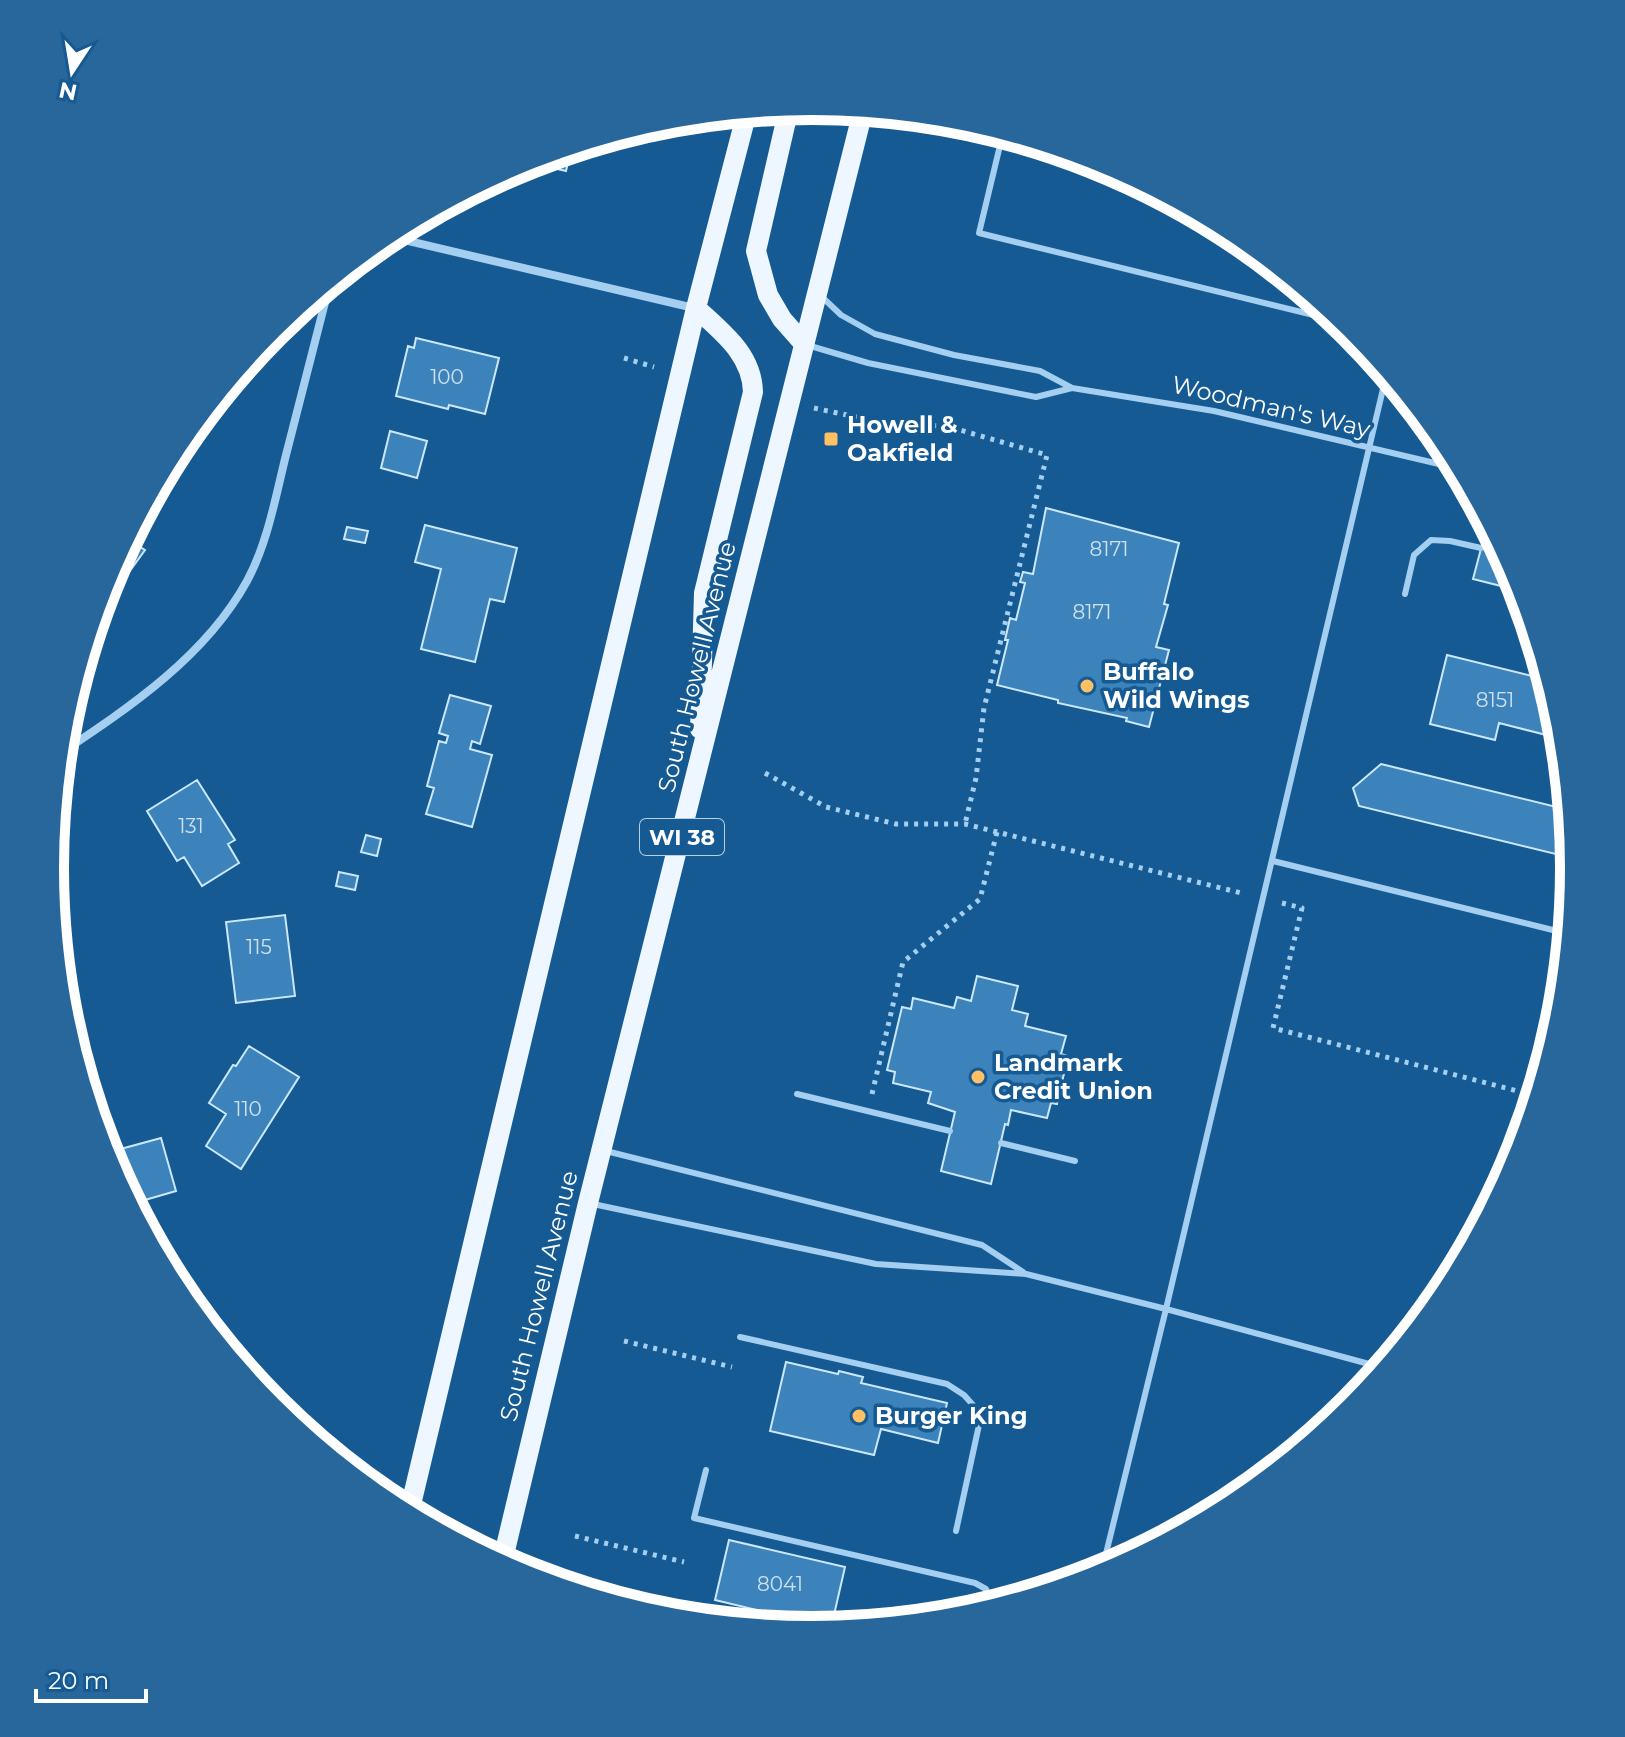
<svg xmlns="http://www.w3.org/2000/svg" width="1625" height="1737" font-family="Montserrat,sans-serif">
	<rect width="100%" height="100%" fill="#155a93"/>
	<path fill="#3d83bb" stroke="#cbe7fc" stroke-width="2" d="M571 149 566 171 527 162Z
		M416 338 499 358 485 414 449 405 448 409 396 396 408 346 414 348Z
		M390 431 427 441 417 478 381 468Z
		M184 438 175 473 165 471 179 445Z
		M1046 508 1179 543 1164 604 1168 605 1156 647 1169 650 1149 727 1126 721 1127 718 1058 703V700L997 685 1008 640H1005L1010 618 1016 620 1025 583 1020 582 1023 572 1033 574Z
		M138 521 148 528 137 545 145 550 124 579 114 572 106 582Z
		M1488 522 1517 577 1521 591 1473 579Z
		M425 525 517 548 504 602 490 599 475 662 421 649 441 569 415 562Z
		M347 527 368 531 365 543 344 539Z
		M1447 655 1548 680 1560 720 1562 739 1499 723 1495 740 1430 724Z
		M450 695 491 706 480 744 472 741 470 749 492 755 472 827 426 814 434 788 427 786 439 741 446 743 448 736 439 733Z
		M1381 764 1569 810 1574 856 1572 858 1359 806 1353 788Z
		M197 780 235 840 228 844 239 863 202 886 184 857 177 861 147 811Z
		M366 835 381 839 377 856 361 852Z
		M339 872 358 876 355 890 336 886Z
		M285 915 295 996 236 1003 226 922Z
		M977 976 1018 986 1012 1010 1028 1014 1025 1026 1066 1036 1061 1054 1068 1056 1057 1104 1051 1103 1047 1118 1011 1110 1008 1125 1005 1124 991 1184 941 1171 955 1112 928 1103 931 1092 893 1083 895 1072 887 1070 902 1007 911 1009 913 998 954 1008 957 997 971 1001Z
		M249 1046 299 1077 241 1169 206 1146 226 1114 209 1103 233 1065 236 1066Z
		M161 1138 176 1191 131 1204 106 1153Z
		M786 1362 838 1374 839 1371 863 1377 861 1383 947 1403 938 1443 881 1429 874 1455 770 1431Z
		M729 1540 845 1567 831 1628 715 1600Z"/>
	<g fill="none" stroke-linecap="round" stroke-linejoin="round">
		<path stroke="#a4cff1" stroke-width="5" stroke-dasharray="4 6" stroke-linecap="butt" d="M624 358 654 367
			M814 408 893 425 946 426 1047 455 984 708 976 778 965 824
			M765 773 826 807 896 824H965L1245 894
			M1282 903 1302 908 1273 1028 1537 1096
			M872 1094 903 962 980 899 997 832
			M624 1341 732 1367
			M575 1536 684 1562"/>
		<path stroke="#a4cff1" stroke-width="6" d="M1003 133 979 233 1342 322
			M821 296 841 315 875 334 954 355 1040 371 1072 388 1214 411 1460 469
			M807 345 868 363 1036 397 1072 388
			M1405 594 1414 555 1431 540 1450 541 1481 548
			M1273 861 1569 934
			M797 1094 950 1131
			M1001 1143 1075 1161
			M606 1151 982 1245 1023 1272
			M593 1204 876 1264 1026 1274 1166 1309 1369 1364 1378 1375
			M740 1337 947 1384 964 1395 973 1405 979 1425 956 1531
			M706 1470 694 1518 975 1583 986 1589 990 1599 987 1608
			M1101 1574 1166 1309 1387 372"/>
		<path stroke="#a4cff1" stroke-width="8" d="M387 236 694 308
			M61 753C130 707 206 656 247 581 267 544 275 500 285 459 300 400 315 342 330 283"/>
		<path stroke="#eef6ff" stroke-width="20" d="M789 108 756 251 768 295 782 319 804 344
			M696 308C722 332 752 354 753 392L704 593 700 729
			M409 1513 696 308 747 112
			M502 1563 588 1203 863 111"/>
	</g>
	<g fill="#ffc164" stroke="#155a93" stroke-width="3">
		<rect x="823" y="431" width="16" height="16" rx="4"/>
		<circle cx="1087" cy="686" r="8"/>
		<circle cx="978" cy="1077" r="8"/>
		<circle cx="859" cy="1416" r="8"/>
	</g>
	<g text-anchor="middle" stroke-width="7" stroke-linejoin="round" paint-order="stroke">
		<g font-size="20" fill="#cee0ee">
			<text x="447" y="384">100</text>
			<text x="1109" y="556">8171</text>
			<text x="1092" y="619">8171</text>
			<text x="1495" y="707">8151</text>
			<text x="191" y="833">131</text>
			<text x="259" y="954">115</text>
			<text x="248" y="1116">110</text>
			<text x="780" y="1591">8041</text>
		</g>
		<rect fill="#155a93" stroke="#b9cedf" stroke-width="2" x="640" y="819" width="84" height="36" rx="6"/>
		<g font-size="22" font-weight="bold" fill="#fff">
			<text x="682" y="845">WI 38</text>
		</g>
		<g font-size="24" fill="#fff" stroke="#155a93">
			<text transform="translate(1271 407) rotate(13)" y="8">Woodman's Way</text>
			<text transform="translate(697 667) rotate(-76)" y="8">South Howell Avenue</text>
			<text transform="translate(539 1296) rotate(-76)" y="8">South Howell Avenue</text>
		</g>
		<g font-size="24" font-weight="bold" fill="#fff" stroke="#155a93" text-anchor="start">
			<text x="847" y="433">Howell &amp;<tspan x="847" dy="28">Oakfield</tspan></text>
			<text x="1103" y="680">Buffalo<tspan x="1103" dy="28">Wild Wings</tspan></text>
			<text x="994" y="1071">Landmark<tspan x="994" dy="28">Credit Union</tspan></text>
			<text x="875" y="1424">Burger King</text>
		</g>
	</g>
	<path d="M0 0H1625V1737H0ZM64 868a748 748 0 1 1 1496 0a748 748 0 1 1-1496 0Z" fill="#28679c" fill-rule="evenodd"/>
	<path fill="none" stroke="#fff" stroke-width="10" d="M64 868a748 748 0 1 1 1496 0a748 748 0 1 1-1496 0Z"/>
	<g transform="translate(72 72) rotate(192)" stroke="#155a93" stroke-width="6" paint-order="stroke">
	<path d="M0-6L14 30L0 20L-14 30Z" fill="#ffffff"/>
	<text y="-12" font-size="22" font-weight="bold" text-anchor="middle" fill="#ffffff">N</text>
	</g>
	<path d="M36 1689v12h110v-12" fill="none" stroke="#ffffff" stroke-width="4"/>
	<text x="48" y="1689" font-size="24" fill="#ffffff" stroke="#155a93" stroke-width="6" paint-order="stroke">20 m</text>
</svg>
